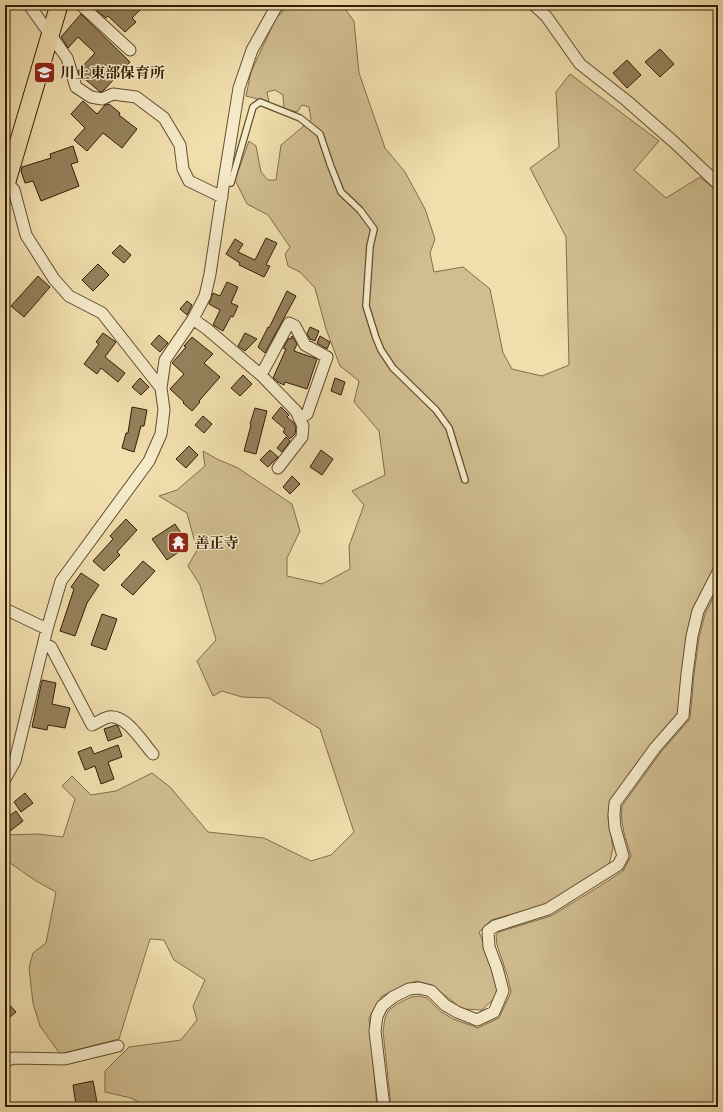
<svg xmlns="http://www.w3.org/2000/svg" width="723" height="1112" font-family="'Libre Bodoni','Noto Serif JP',serif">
	<rect width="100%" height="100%" fill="#f0deac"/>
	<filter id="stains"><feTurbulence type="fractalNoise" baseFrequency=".005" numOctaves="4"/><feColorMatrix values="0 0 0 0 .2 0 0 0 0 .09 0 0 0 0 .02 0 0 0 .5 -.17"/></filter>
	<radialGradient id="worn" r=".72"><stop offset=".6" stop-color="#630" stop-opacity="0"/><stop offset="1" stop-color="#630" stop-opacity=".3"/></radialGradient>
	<path fill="#d0bd90" stroke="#826d4a" d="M290 5H322L324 7 330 5H342L354 21 359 73 385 148 405 172 425 209 435 239 430 253 434 272 463 267 490 289 503 353 512 369 542 376 569 365 566 237 530 168 559 147 556 92 570 74 659 141 634 170 666 198 700 177 718 192V565L694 611 679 710 673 722 611 800 608 818 613 848 609 865 545 905 491 920 479 932 499 981 500 993 482 1010 462 1009 432 985 416 981 382 996 369 1018 377 1107H147L131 1098 105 1092V1071L129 1047 181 1040 197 1020 193 1006 205 980 174 960 164 940 150 939 119 1039 60 1054 40 1026 33 1003 29 968 33 953 46 943 56 892 36 881 10 863 5 865V835L38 834 63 837 75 799 62 786 72 776 91 795 116 791 152 773 170 787 208 832 264 838 311 861 331 855 354 832 320 729 269 698 242 697 222 691 213 696 197 661 216 640 200 585 188 566 197 550 187 513 159 496 177 490 205 466 203 451 217 459 238 468 292 504 300 531 287 558V576L322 584 350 569 349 546 364 505 352 491 385 475 379 431 354 402 359 381 340 366 326 329 315 288 300 272 288 266 285 254 290 247 268 215 247 204 235 180 249 141 256 146 261 172 268 180H276L281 145 311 120 309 107 302 105 297 112 284 109 283 95 275 90 267 92 269 102 246 96 251 72 276 18Z
		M718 588V1107H391L383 1031 385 1018 388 1011 397 1004 411 997 419 996 427 998 440 1011 453 1019 478 1028 499 1018 511 992 508 978 497 945 496 935 499 932 551 916 600 886 623 871 631 856C626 840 620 824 622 806L661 752 690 719 694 674 699 638 705 614Z"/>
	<path fill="#95815c" stroke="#331d05" d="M102 5H145L132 18 136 22 125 32 108 16 106 18 97 11Z
		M81 14 130 62 104 90 101 92 99 91 79 74 78 71 95 53 78 37 68 48 61 37Z
		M660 49 674 64 660 77 645 62Z
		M627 60 641 75 627 88 613 73Z
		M83 101 97 114 105 105 109 104 120 113 119 115 137 129 122 148 103 133 87 151 74 140 85 128 71 114Z
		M73 146 78 162 71 164 79 186 41 201 33 181 25 183 21 171 22 167 51 158 50 154Z
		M266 238 277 243 266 265 270 266 264 277 239 265 240 263 226 254 235 239 243 244 238 252 255 260Z
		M120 245 131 255 124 263 112 253Z
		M98 264 109 275 93 291 82 280Z
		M38 276 50 287 24 317 11 306Z
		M227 282 238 287 231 303 238 306 233 317 231 316 223 331 213 325 220 310 209 304 213 293 220 296Z
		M287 291 296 296 265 353 258 347 268 327 269 328Z
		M187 301 192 305 187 315 180 309Z
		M310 327 319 331 315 341 310 339 307 334Z
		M103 333 116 342 105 357 125 373 118 382 101 368 97 374 84 364 99 344 96 342Z
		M245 333 257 339 245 351 238 346Z
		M159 335 168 343 160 352 151 344Z
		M292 336 297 344 294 351 317 359 307 389 285 382 284 385 278 382 273 378 286 349 283 348 289 338 291 339Z
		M320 336 330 342 327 349 317 343Z
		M192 337 213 354 204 363 220 377 199 401 200 402 192 411 183 403 184 402 170 389 184 374 172 363 186 347 184 346Z
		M243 375 252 384 240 396 231 388Z
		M140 378 149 387 141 395 132 387Z
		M335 378 345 382 341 395 331 391Z
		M132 407 147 410 144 426H141L134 452 122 448 126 433H128Z
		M281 407 289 415 287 417 294 423 296 427 295 434 290 439 283 432 285 429 272 418Z
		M255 408 267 411 256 454 244 451 251 425 250 424Z
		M203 416 212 424 204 433 195 425Z
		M286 437 290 441 282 452 277 448Z
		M189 446 198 455 186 468 176 459Z
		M270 450 278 457 268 467 260 460Z
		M321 450 333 459 322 475 310 467Z
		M292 476 300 484 290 494 283 487Z
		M126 519 137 530 117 552 120 555 104 571 93 561 113 539 110 536Z
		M175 524 189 545 167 560 152 539Z
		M143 561 155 571 133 595 121 585Z
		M81 573 99 585 87 603 75 636 60 631 74 589 71 587Z
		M102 614 117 619 106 650 91 645Z
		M42 680 56 683 52 704 70 708 65 728 48 725 47 730 32 727Z
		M116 725 118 726 122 736 108 741 104 729Z
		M118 745 122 757 108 762 114 779 101 784 95 766 85 770 78 752 91 747 94 754Z
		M25 793 33 803 21 812 14 802Z
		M16 811 23 821 5 835V819Z
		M5 1000 16 1012 5 1021Z
		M93 1081 97 1102 76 1105 73 1085Z"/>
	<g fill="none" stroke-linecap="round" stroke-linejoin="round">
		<defs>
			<path id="lane" d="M224 181 231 183 253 107 260 102 300 118 320 134 330 164 341 192 360 210 374 229 370 246 366 306 376 338 381 350 393 368 436 410 449 428 465 480"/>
			<path id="street" d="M29 5 67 58 76 87 91 97 102 99 113 94 136 97 164 118 180 145 183 169 189 181 222 197
				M81 5 130 50
				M534 5 546 16 580 64 627 101 675 143 718 184
				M7 182 14 190 26 235 54 279 69 296 102 313 161 388
				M193 319 207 329 261 375 296 411 303 426 302 437 278 468
				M261 375 289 323 295 326 305 345 327 357 307 414 299 418
				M5 609 47 629
				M44 644 51 647 92 725C97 723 103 718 109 717 126 714 143 743 153 754
				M5 779 15 761 47 629 61 581 149 461 161 434 164 410 161 388 165 360 193 319 205 296 210 274 224 181 239 88 252 50 276 7 279 5
				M5 1061 14 1058 65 1059 118 1046
				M384 1107 375 1031 377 1016 382 1006 393 997 409 989 419 988 431 991 445 1005 457 1012 477 1020 494 1012 503 991 497 968 489 947 488 931 495 926 548 909 618 865 623 856 615 828 614 815 615 803 655 748 683 716 687 674 692 636 698 611 718 572"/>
			<path id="primary" d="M5 188 59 5"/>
		</defs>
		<use href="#lane" stroke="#624d2f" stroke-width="8"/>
		<use href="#street" stroke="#624d2f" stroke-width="13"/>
		<use href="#primary" stroke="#331d05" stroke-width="19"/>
		<use href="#lane" stroke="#f5eac9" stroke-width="5.5"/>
		<use href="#street" stroke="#f5eac9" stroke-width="11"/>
		<use href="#primary" stroke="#f0deac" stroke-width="17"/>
	</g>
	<defs>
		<symbol id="school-square" viewBox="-11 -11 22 22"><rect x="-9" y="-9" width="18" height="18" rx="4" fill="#8f2418" stroke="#f5eac9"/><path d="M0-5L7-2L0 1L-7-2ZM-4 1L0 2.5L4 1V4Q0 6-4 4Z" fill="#fff"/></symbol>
		<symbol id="temple-square" viewBox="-11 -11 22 22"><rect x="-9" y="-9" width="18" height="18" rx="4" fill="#8f2418" stroke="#f5eac9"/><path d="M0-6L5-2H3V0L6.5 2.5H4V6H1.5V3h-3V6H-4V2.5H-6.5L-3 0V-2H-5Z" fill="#fff"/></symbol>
	</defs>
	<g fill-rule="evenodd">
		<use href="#school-square" x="32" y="60" width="25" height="25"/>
		<use href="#temple-square" x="166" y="530" width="25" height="25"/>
	</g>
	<g text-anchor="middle" stroke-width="3" stroke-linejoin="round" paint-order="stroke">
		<g font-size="15" font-weight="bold" fill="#331d05" stroke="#f5eac9" text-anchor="start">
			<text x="60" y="78">川上東部保育所</text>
			<text x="194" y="548">善正寺</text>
		</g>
	</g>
	<rect width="723" height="1112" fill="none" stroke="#f0deac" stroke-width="20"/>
	<rect x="6" y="6" width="711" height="1100" fill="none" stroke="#331d05" stroke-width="2"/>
	<rect x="10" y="10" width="703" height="1092" fill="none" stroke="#331d05"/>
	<rect width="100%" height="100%" filter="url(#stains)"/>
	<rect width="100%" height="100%" fill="url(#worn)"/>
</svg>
